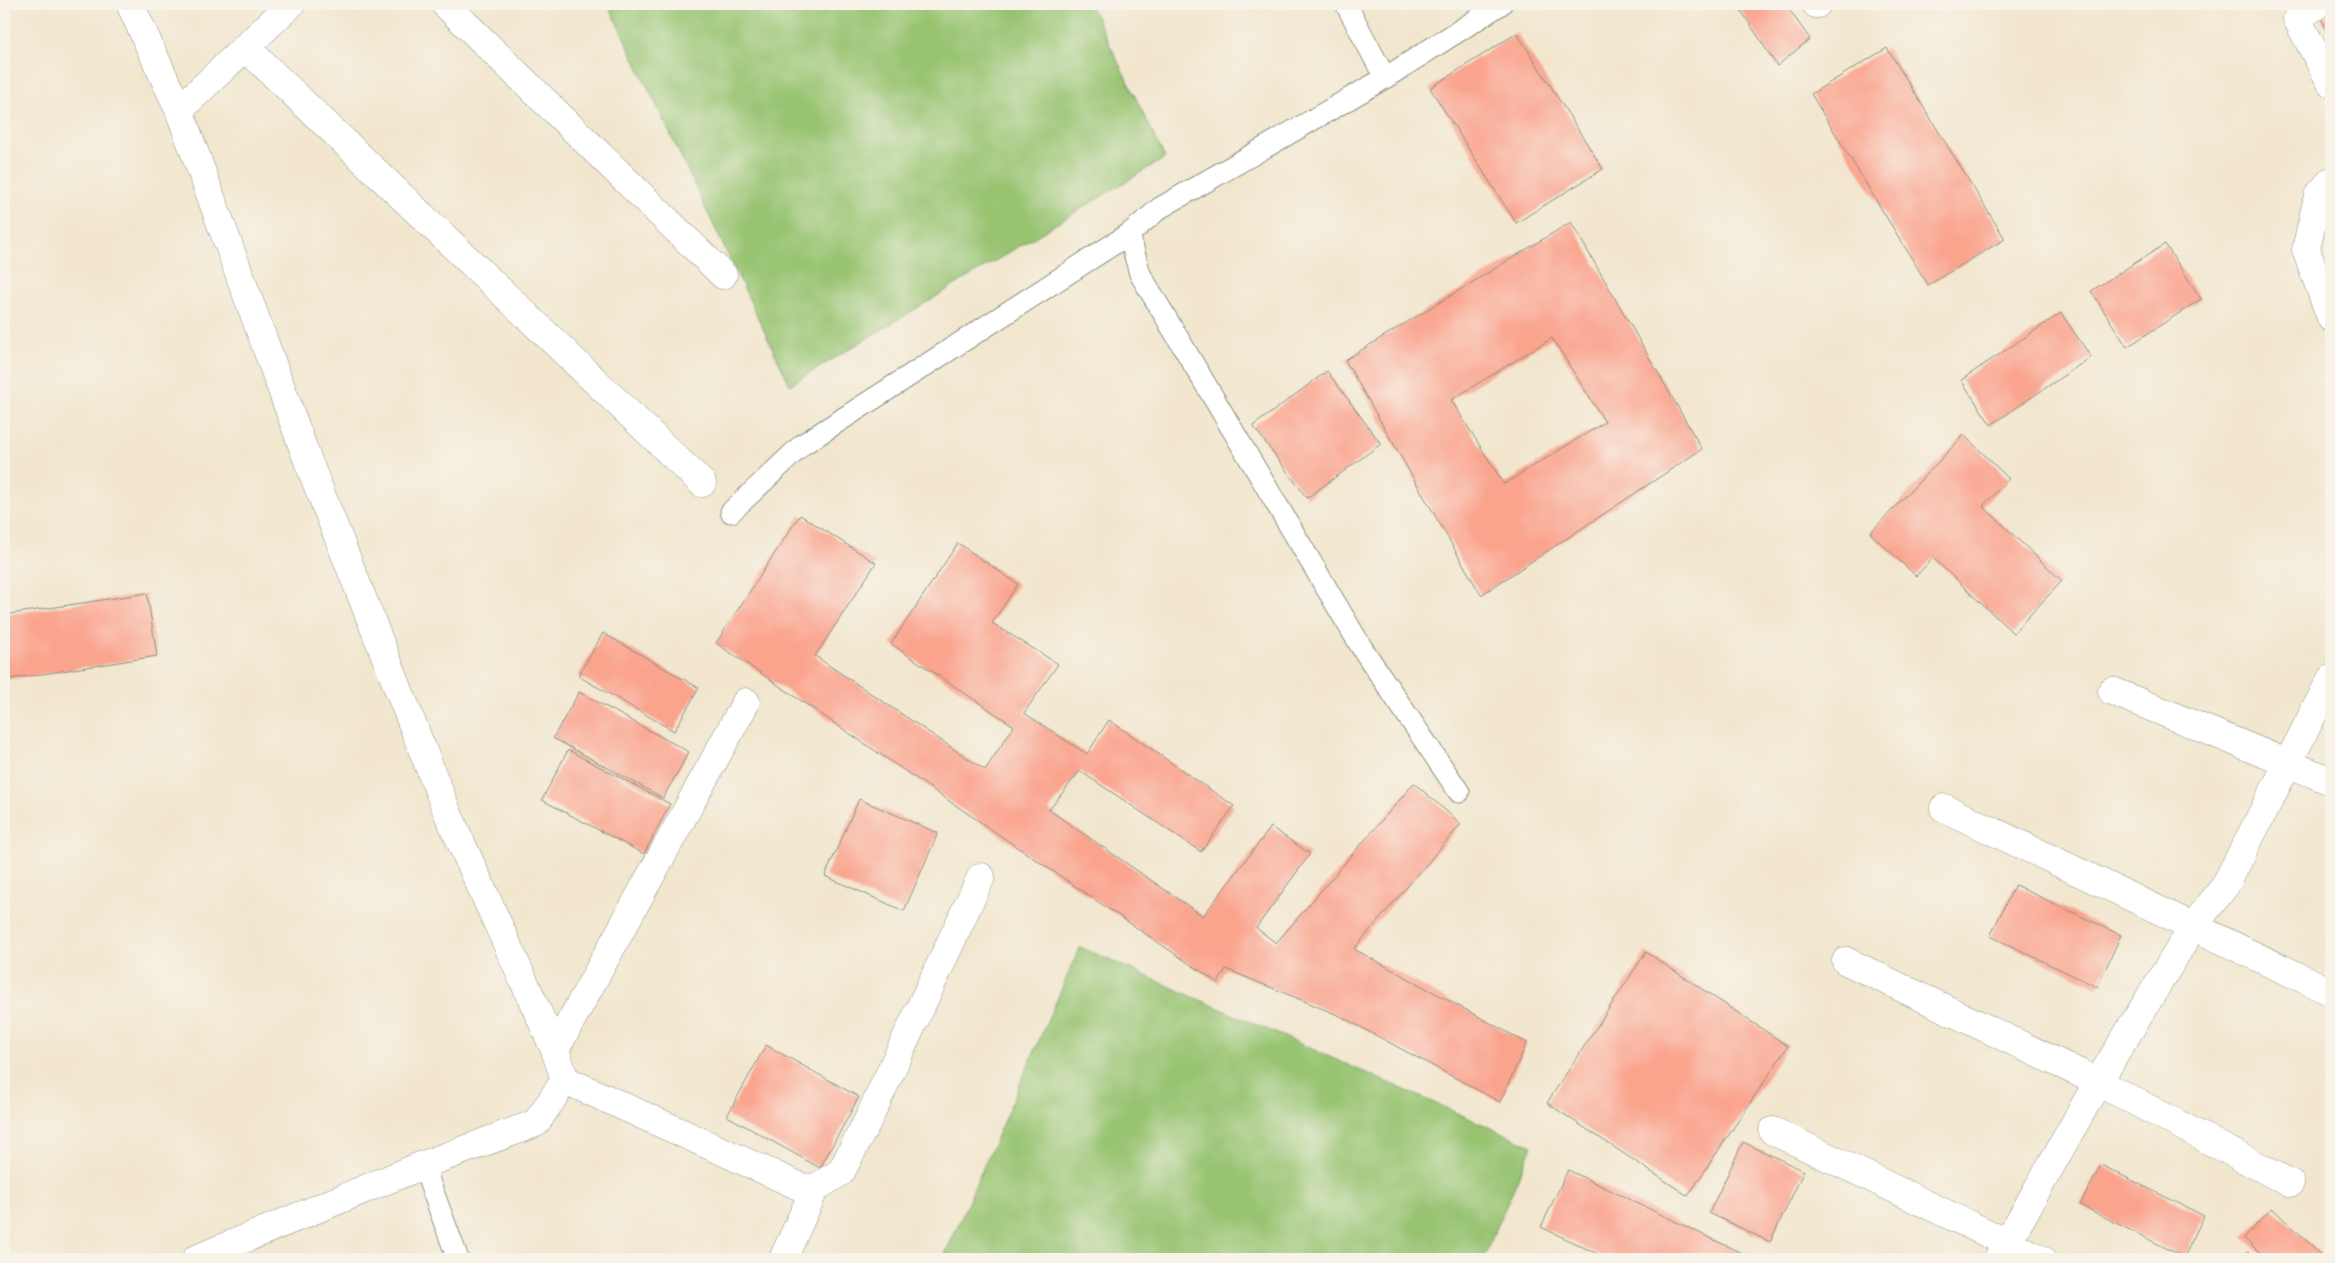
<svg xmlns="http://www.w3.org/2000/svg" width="2335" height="1263" font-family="Caveat,sans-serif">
	<rect width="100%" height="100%" fill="#f7f3e8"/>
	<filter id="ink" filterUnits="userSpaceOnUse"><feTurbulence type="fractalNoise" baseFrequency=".02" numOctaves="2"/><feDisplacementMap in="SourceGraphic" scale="10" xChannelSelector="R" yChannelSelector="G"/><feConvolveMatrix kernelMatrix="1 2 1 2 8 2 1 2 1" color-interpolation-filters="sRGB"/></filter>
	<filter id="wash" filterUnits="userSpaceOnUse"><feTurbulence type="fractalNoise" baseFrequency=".0096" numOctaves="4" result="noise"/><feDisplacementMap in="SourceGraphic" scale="20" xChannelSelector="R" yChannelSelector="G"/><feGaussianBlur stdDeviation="1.12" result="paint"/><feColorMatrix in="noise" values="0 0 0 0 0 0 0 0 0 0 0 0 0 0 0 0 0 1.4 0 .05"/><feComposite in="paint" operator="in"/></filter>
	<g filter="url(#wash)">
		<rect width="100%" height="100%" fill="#f2e6ce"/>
		<path fill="#98c472" stroke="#5c8053" d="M608 4H1090L1165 158 790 385Z
			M1080 947 1532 1146 1483 1259H943Z"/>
		<g id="blocks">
			<path fill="#faa38d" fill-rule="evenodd" d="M1737 4H1785L1810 39 1777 66Z
				M2331 13V38L2321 18Z
				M1517 33 1603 169 1516 223 1430 88Z
				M1887 48 2005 239 1928 285 1811 94Z
				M1571 222 1702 449 1481 595 1345 360ZM1552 338 1605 422 1504 484 1451 400Z
				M2165 244 2201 299 2127 347 2091 291Z
				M2061 313 2091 357 1991 425 1961 380Z
				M1327 371 1381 444 1307 498 1253 426Z
				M1964 435 2009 479 1983 506 2062 581 2013 633 1933 558 1916 576 1870 533Z
				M800 515 876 563 815 656 985 770 1014 726 891 644 958 543 1018 584 992 623 1058 664 1024 713 1087 754 1109 720 1234 806 1201 852 1080 771 1049 810 1203 916 1271 827 1310 854 1256 928 1276 943 1414 783 1461 824 1354 949 1527 1043 1500 1102 1338 1015 1226 969 1218 983 716 643Z
				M147 593 157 656 4 680V615Z
				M603 633 699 688 674 731 578 676Z
				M579 692 689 752 663 798 553 738Z
				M568 750 670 804 644 854 542 800Z
				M859 799 938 833 904 911 825 876Z
				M2015 885 2121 935 2097 987 1990 936Z
				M1646 952 1788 1046 1688 1196 1547 1103Z
				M766 1045 859 1097 820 1168 727 1116Z
				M1743 1142 1804 1171 1770 1242 1709 1213Z
				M2101 1165 2204 1216 2184 1257 2080 1205Z
				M1568 1170 1754 1259H1608L1541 1227Z
				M2272 1208 2326 1259H2267L2244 1238Z
				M2248 1252 2256 1259H2241Z"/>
		</g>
	</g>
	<g filter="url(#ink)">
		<use href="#blocks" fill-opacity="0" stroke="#889281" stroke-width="1"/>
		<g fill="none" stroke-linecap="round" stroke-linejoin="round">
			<defs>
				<path id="service" d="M1346 4 1385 78
					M731 512 802 445 1129 234
					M1459 792 1362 648 1140 274 1129 234 1160 208 1385 78 1501 4
					M423 1165 458 1259"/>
				<path id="minor" d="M130 4 179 110 308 461 448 814 555 1050 565 1080 536 1123 423 1165 196 1259
					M445 4 723 275
					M1816 4H1817
					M2318 4 2297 19 2331 83
					M246 48 702 483
					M179 110 291 4
					M2331 181 2318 196 2306 250 2331 318
					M2112 691 2331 781
					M1944 808 2331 992
					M1846 961 2098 1082 2290 1183
					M555 1050 746 702
					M565 1080 801 1187 815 1188 841 1172 869 1118 981 877
					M1773 1131 2041 1259
					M783 1259 815 1188
					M1998 1259 2098 1082 2194 925 2225 886 2331 679"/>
			</defs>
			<use href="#service" stroke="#889281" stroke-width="23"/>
			<use href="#minor" stroke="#889281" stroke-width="29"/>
			<use href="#service" stroke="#fff" stroke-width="21"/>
			<use href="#minor" stroke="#fff" stroke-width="28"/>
		</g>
	</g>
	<rect width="2335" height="1263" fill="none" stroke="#f7f3e8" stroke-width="20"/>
</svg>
